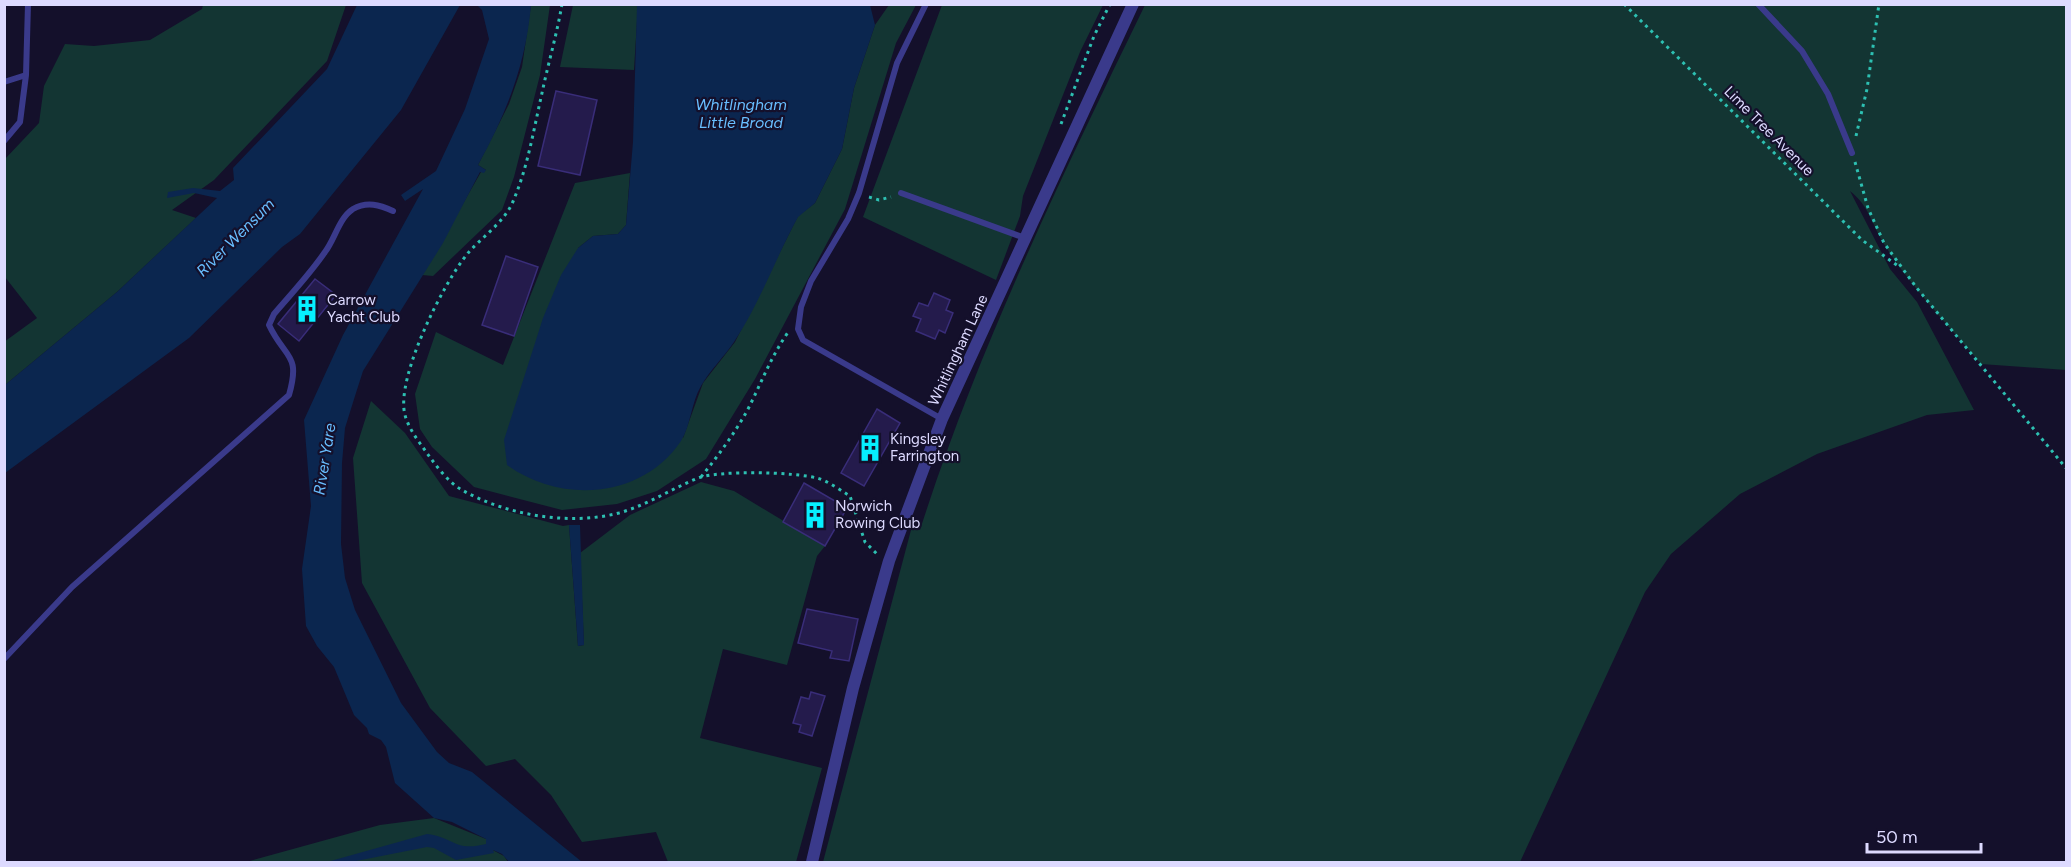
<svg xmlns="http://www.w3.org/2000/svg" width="2071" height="867" font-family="Figtree,sans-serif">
	<rect width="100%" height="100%" fill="#14102b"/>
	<path fill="#133533" d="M203 5H346L327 61 214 180 172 210 196 218 117 292 5 385 4 342 37 318 5 277V159L39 123 44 86 65 44 94 46 150 40 202 9Z
		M531 5H550L540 75 514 177 502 210 433 276 422 275 481 172 486 170 478 165 509 104 522 67Z
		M573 5H638L634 70 560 67Z
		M889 5H916L896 43 845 209 755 379 706 459 657 491 617 504 562 510 474 487 432 447 420 429 415 394 436 332 503 365 575 183 630 173 626 225 618 234 593 236 578 248 683 438 703 383 735 342 798 216 815 203 842 149 854 88 875 25Z
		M942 5H1103L1080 52 1023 196 1020 216 996 280 863 217Z
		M1145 5H2066V370L1981 364C1948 325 1911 287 1884 244 1871 223 1870 207 1850 191L1890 269 1917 302 1974 410 1927 415 1817 454 1740 494 1671 554 1645 592 1520 862H823L911 530H920C978 348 1062 176 1145 5Z
		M371 401 405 433 449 496 563 526 569 525 578 646 584 645 580 553 630 515 701 482 734 491 825 546 817 556 787 665 723 649 700 738 822 768 796 862H668L656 832 582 842 551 795 515 759 486 766 430 708 362 583 353 458Z
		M434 818 486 839 487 847 504 856 508 862H246L380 825Z"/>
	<path fill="#0b264f" d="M357 5H460L401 110 300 234 282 247 189 338 5 473V385L117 292 217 198 194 193 167 198 168 192 193 188 220 191 234 180 233 168 327 69Z
		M477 5H531C526 63 507 113 478 165L486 170 484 173 480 172 443 243 363 371 355 396 345 428 342 463 341 544 345 578 355 610 401 703 437 752 449 763 472 772 582 862H509L502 854 493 850 494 853 456 860 434 848 427 847 351 862H327L427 834C454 837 454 852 486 844V839L452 822 434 818 395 783 386 747 381 740 369 734 367 728 354 715 334 667 317 646 306 626 302 569 311 506 304 420 343 335 423 189 405 201 401 195 436 171 465 109 489 39 482 10Z
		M637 5H870L875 25 854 88 842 149 815 203 798 217C776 257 760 303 734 342 724 357 710 370 701 386 691 403 691 425 681 441 642 499 561 504 507 465L504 440 543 318 561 275 578 248 593 236 618 234 626 225 633 142Z
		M569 525H580L584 645 578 646Z"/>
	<path fill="#241b4c" stroke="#392d79" stroke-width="1.5" d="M556 91 597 100 580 175 538 166Z
		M506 256 538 267 514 336 482 325Z
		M315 279 336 295 299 341 278 324Z
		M934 293 950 300 946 310 953 313 945 333 939 330 935 339 916 331 921 319 913 316 919 303 928 306Z
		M877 409 900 423 864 486 841 473Z
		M804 483 847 508 825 546 783 522Z
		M807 609 858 619 849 661 830 658 832 651 798 643Z
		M811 692 825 696 812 736 799 732 801 725 793 723 801 697 809 699Z"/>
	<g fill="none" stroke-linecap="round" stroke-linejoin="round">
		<path stroke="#2dc0b2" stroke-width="3" stroke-dasharray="3 4.5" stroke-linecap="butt" d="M562 4C557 34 548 64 542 93 534 128 528 166 514 199 506 221 483 236 468 253 444 282 395 378 405 415 409 430 420 443 429 456 438 468 449 483 462 490 506 515 569 526 619 513 647 505 671 489 698 478 720 470 793 472 817 478 828 481 840 490 850 496L865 542 877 554
			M1624 4 1862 240 1898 266
			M1061 124 1094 36 1110 4
			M1856 136 1867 89 1879 4
			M1855 162 1868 208 1884 243 1916 287 2066 468
			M869 197 879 200 891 197
			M701 477C718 456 734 434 747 411 761 384 771 356 789 331"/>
		<path stroke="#3a3a8b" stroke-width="6" d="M926 4 897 63 859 193 848 219 811 281 801 307 798 329 803 340 942 419
			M1758 4 1802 51 1828 94 1852 153
			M4 82 26 75 28 4
			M4 141 20 122 26 75
			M901 193 1025 238
			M4 659 72 587 289 395C301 353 285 359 269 325L274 314C291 294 310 274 325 252 335 239 339 218 353 209 367 201 380 205 393 211"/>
		<path stroke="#3a3a8b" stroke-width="12" d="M812 862 853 688 889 561 942 419 1133 4"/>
	</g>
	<defs>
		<symbol id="building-bare" viewBox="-9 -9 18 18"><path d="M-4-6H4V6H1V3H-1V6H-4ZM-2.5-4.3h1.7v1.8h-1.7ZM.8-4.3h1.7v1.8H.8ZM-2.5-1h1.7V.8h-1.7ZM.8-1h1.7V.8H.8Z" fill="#06efff" stroke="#14102b" stroke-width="2.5" paint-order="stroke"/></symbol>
	</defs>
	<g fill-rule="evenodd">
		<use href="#building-bare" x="288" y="290" width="38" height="38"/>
		<use href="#building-bare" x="851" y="429" width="38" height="38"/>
		<use href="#building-bare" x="796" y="496" width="38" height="38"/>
	</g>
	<g text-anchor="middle" stroke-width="4.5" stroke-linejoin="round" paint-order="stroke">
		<g font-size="15" fill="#dddaff" stroke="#14102b">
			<text transform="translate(1769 131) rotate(45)" y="5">Lime Tree Avenue</text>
			<text transform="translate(958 350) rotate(-65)" y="5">Whitlingham Lane</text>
		</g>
		<g font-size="15" fill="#dddaff" stroke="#14102b" text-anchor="start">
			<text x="327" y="305">Carrow<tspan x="327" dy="17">Yacht Club</tspan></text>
			<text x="890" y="444">Kingsley<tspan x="890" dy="17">Farrington</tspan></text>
			<text x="835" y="511">Norwich<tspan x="835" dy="17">Rowing Club</tspan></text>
		</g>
		<g font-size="16" font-style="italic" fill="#68beff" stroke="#14102b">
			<text x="741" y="110">Whitlingham<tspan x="741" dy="18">Little Broad</tspan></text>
			<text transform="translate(235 237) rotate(-45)" y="6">River Wensum</text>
			<text transform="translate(324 459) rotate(-81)" y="6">River Yare</text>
		</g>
	</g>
	<rect width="2071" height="867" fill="none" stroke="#dddaff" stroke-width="12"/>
	<path d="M1867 843v9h114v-9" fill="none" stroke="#dddaff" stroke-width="3"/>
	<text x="1876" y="843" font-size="18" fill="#dddaff" stroke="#14102b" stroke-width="4.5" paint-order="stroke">50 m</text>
</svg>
